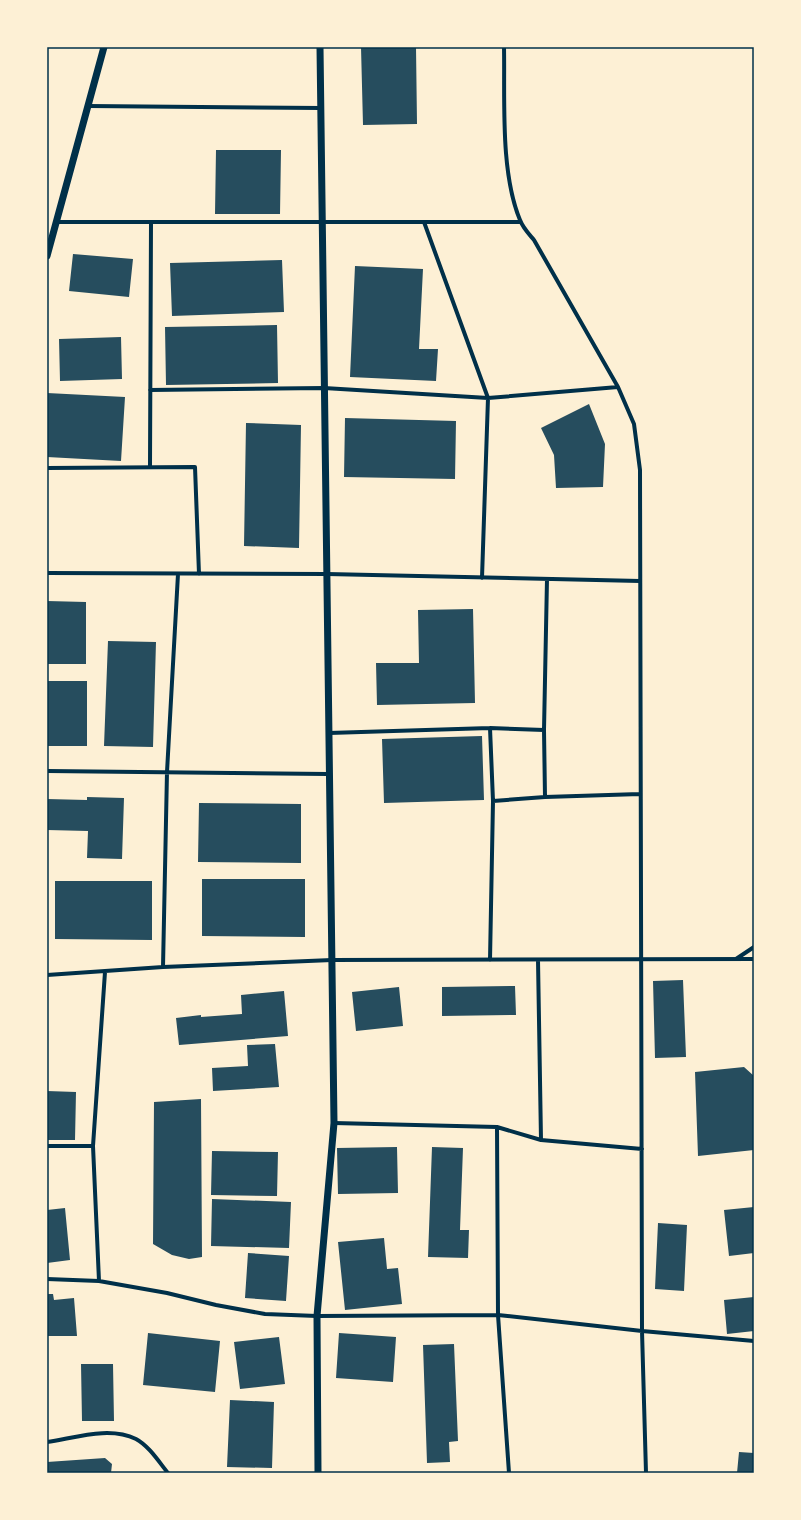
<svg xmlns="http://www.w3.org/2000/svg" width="801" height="1520" font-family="Quicksand,sans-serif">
	<rect width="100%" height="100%" fill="#fdf0d5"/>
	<path fill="#264d5e" d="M361 47H416L417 124 363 125Z
		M216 150H281L280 214H215Z
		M73 254 133 259 129 297 69 291Z
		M282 260 284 312 172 316 170 263Z
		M355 266 423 269 419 349H438L436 381 350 377Z
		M277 325 278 383 166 385 165 327Z
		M121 337 122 379 60 381 59 339Z
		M47 393 125 397 121 461 47 457Z
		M589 404 605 444 603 487 556 488 554 455 541 428Z
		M345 418 456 421 455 479 344 477Z
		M246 423 301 425 299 548 244 546Z
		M47 601 86 602V664H47Z
		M473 609 475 703 377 705 376 663H419L418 610Z
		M108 641 156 642 153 747 104 746Z
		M47 681H87V746H47Z
		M482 736 484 800 384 803 382 739Z
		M87 797 124 798 122 859 87 858 88 831 47 830V799L87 800Z
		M199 803 301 804V863L198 862Z
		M202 879H305V937L202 936Z
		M55 881H152V940L55 939Z
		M683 980 686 1057 655 1058 653 981Z
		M515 986 516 1015 442 1016V987Z
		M399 987 403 1026 356 1031 352 992Z
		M284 991 288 1036 179 1045 176 1018 201 1015V1017L242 1014 241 995Z
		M275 1044 279 1087 213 1091 212 1068 248 1066 247 1045Z
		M744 1067 754 1076V1150L698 1156 695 1072Z
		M47 1091 76 1092 75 1140H47Z
		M201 1099 202 1257 189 1259 172 1255 153 1244 154 1102Z
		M397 1147 398 1193 338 1194 337 1148Z
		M432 1147 463 1148 460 1230H469L468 1258 428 1257Z
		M212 1151 278 1152 277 1196 211 1195Z
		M212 1199 291 1202 289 1248 211 1246Z
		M754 1207V1253L729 1256 724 1210Z
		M65 1208 70 1260 47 1263V1210Z
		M658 1223 687 1225 684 1291 655 1289Z
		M384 1238 387 1269 398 1268 402 1304 345 1310 338 1242Z
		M248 1253 289 1256 286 1301 245 1298Z
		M47 1294H53L54 1300 74 1298 77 1336H47Z
		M754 1297V1331L727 1334 724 1300Z
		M148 1333 220 1341 215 1392 143 1385Z
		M339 1333 396 1337 393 1382 336 1378Z
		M279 1337 285 1384 240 1389 234 1342Z
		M454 1344 458 1441 449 1442 450 1462 427 1463 423 1345Z
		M81 1364H113L114 1421H82Z
		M230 1400 274 1402 272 1468 227 1467Z
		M739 1452 754 1453V1473H737Z
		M105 1458 112 1464 111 1473H47V1462Z"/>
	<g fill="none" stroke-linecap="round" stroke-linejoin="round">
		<path stroke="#003049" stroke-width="4" d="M504 47C505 99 500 172 520 220 523 228 529 234 534 240L618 387 634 424 640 470 642 1331 646 1473
			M88 106 321 108
			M57 222H520
			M424 222 488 398 482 578
			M150 390 324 388 488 398 618 387
			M150 467 151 222
			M47 468 195 467 199 574
			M47 573 327 574 640 581
			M329 733 490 728 544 730
			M47 771 328 774
			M545 797 544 730 547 579
			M493 801 545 797 640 794
			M736 959 754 947
			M490 960 493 801 490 728
			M538 960 541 1140
			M163 967 167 772 178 574
			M47 975 163 967 332 960 754 959
			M334 1123 497 1127 541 1140 642 1149
			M497 1127 498 1315 509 1473
			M47 1146H93
			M47 1279 99 1281 167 1293 216 1305 265 1314 317 1316 498 1315 642 1331 754 1341
			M99 1281 93 1146 105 972
			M47 1442C75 1438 109 1426 136 1439 149 1446 159 1462 168 1473"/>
		<path stroke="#003049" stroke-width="7" d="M47 256 104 47
			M318 1473 317 1316 334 1123 320 47"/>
	</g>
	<rect width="801" height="1520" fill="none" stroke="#fdf0d5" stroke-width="96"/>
	<rect x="48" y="48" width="705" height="1424" fill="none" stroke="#003049" stroke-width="1.5"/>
</svg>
